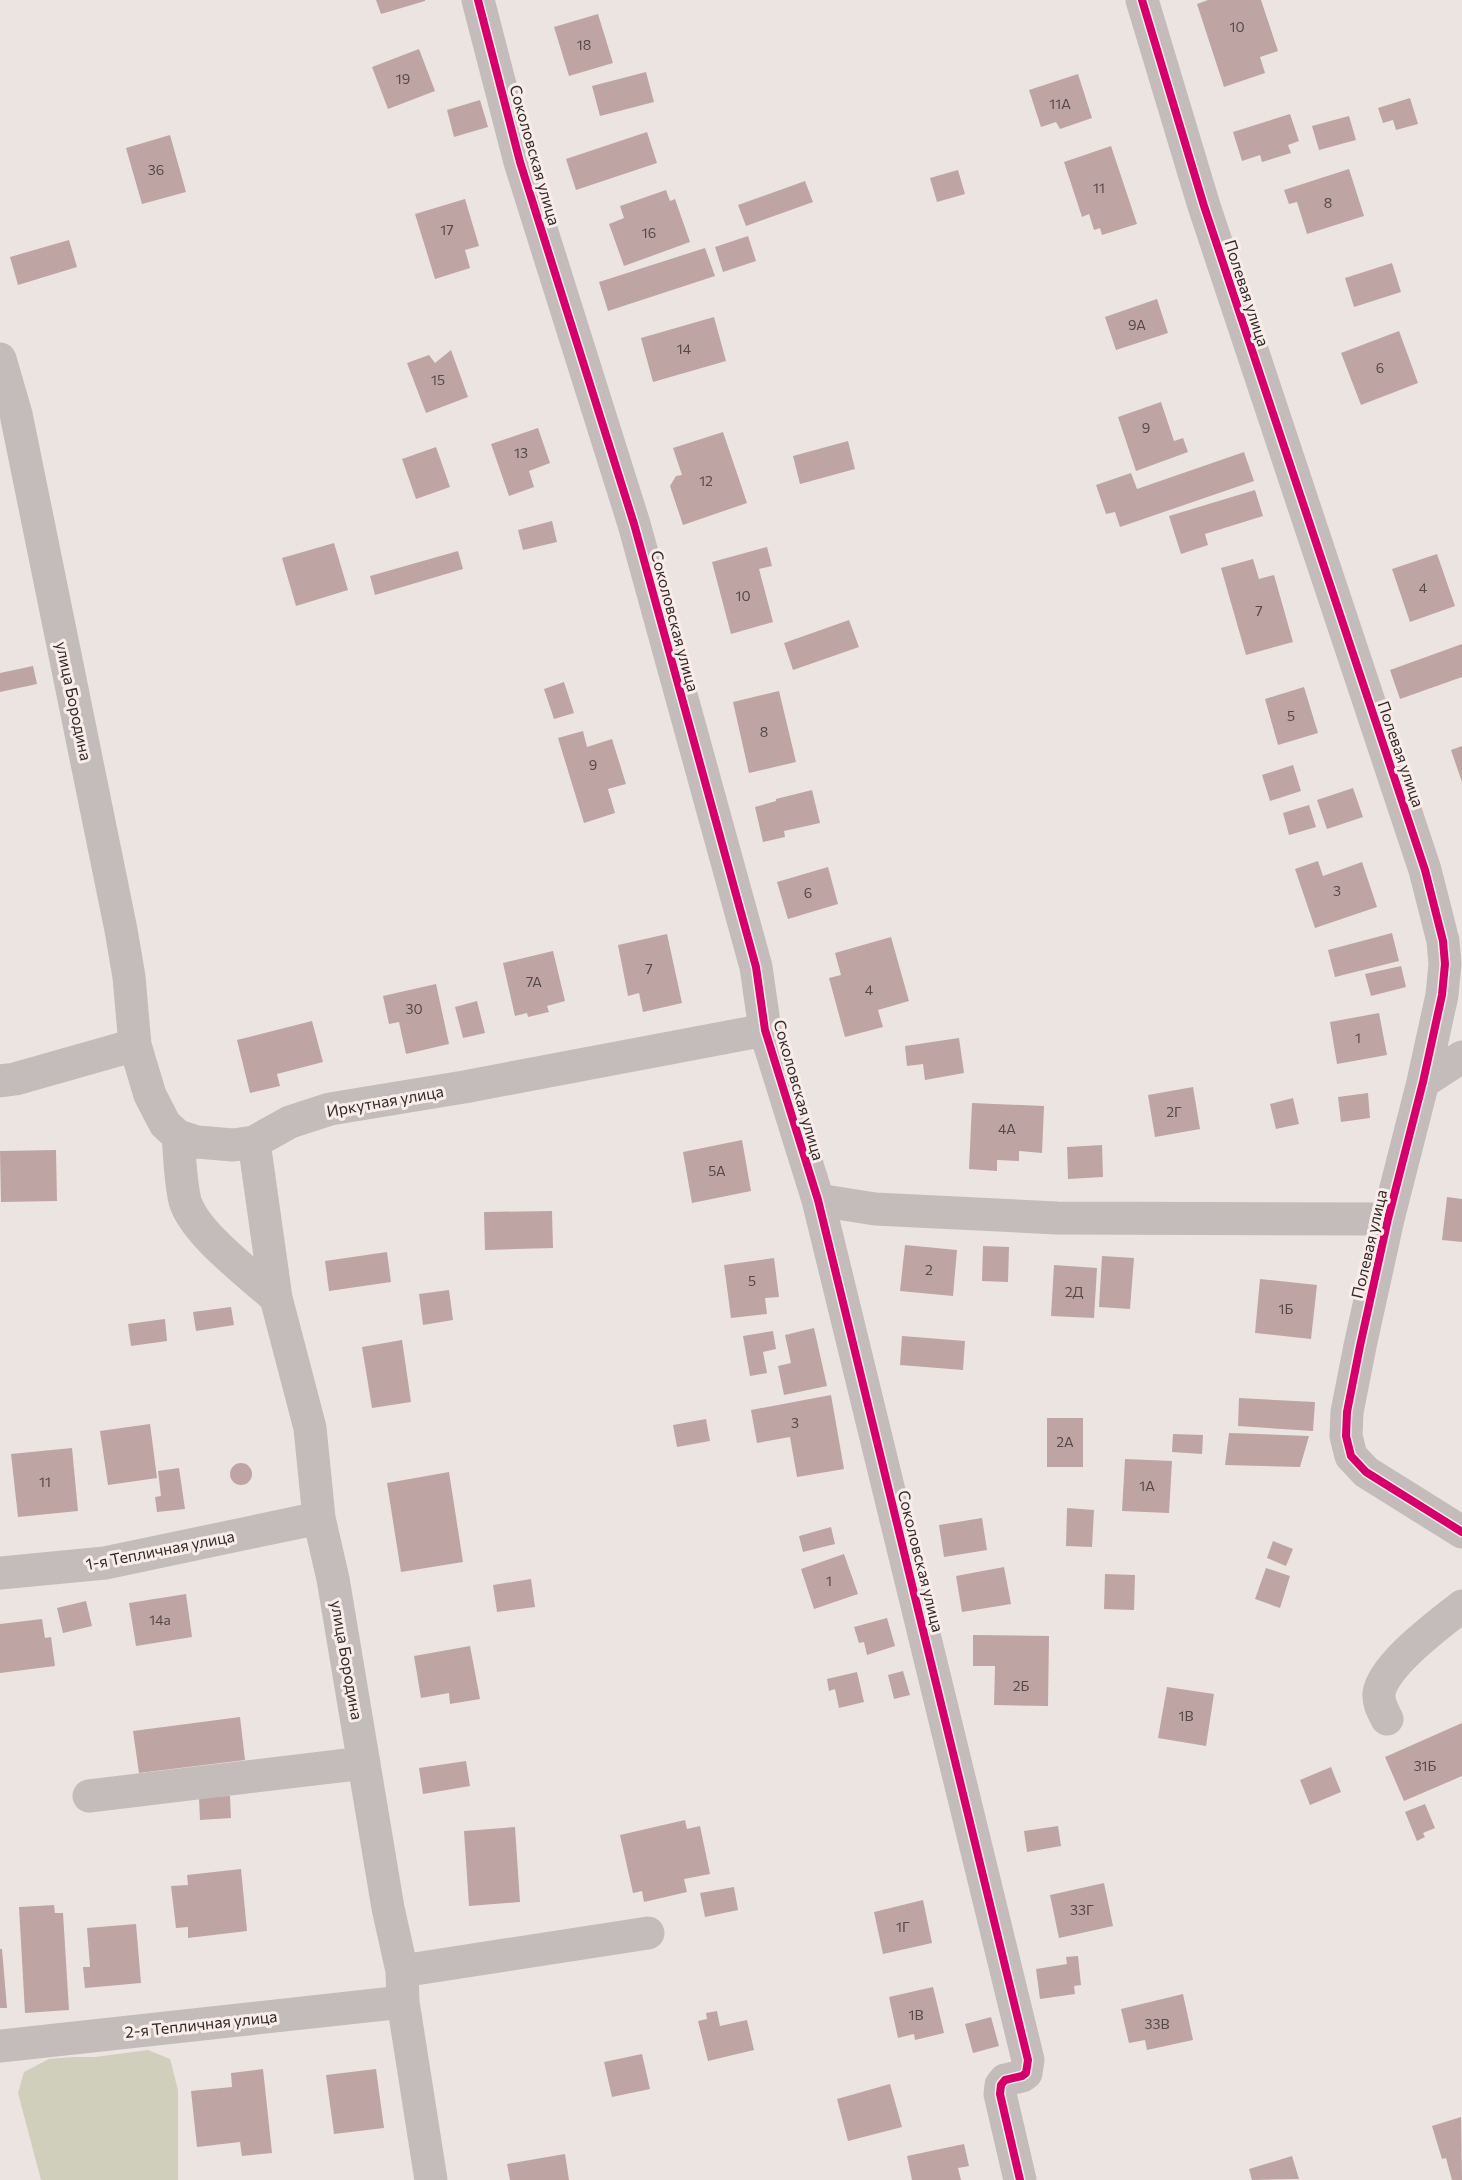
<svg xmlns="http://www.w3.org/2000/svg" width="1462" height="2180" font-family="Commissioner,sans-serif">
	<rect width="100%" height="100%" fill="#ece4e0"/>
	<path fill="#d0cfbc" d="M148 2050 170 2059 178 2090V2180H41L18 2093 24 2072 49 2059 73 2057H95Z"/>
	<path fill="#bea5a4" d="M376 0H425V1L381 14Z
		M1208 0H1261L1278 51 1260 57 1265 73 1224 87 1197 4Z
		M598 14 613 63 569 76 554 27Z
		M419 49 435 91 388 109 372 67Z
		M646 72 654 102 600 116 592 86Z
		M1078 74 1092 118 1060 129 1056 122 1041 127 1029 90Z
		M1410 98 1418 124 1396 130 1393 120 1383 123 1378 108Z
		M480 100 488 127 454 137 447 110Z
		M1290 114 1299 141 1288 145 1291 153 1262 162 1260 155 1242 161 1233 132Z
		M1349 116 1356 140 1319 150 1312 126Z
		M647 132 657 163 576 190 566 159Z
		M170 135 186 192 142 204 126 148Z
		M1111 146 1137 224 1102 235 1100 228 1094 230 1089 214 1082 217 1064 162Z
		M1349 169 1364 216 1307 234 1297 202 1289 204 1284 190Z
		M958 170 965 194 937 202 930 178Z
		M805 181 813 202 746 226 738 205Z
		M666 190 670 201 675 199 690 242 624 266 609 224 624 218 620 206Z
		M465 199 479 246 465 250 470 268 435 279 415 214Z
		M748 236 756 261 723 272 715 247Z
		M69 240 77 267 18 285 10 257Z
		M705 248 715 276 608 311 599 282Z
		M1392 263 1401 292 1354 307 1345 278Z
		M1157 299 1168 333 1116 350 1105 317Z
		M714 317 726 361 653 382 641 338Z
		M1399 331 1418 383 1361 405 1341 353Z
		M451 350 468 397 426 413 407 363 429 355 435 363Z
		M1161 402 1174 441 1183 438 1188 452 1136 471 1118 417Z
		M538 428 550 463 529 471 534 487 509 496 491 444Z
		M723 432 747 503 683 525 670 486 676 476 682 475 673 448Z
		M848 441 855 469 800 484 793 456Z
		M436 447 450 487 416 499 402 459Z
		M1244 452 1254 481 1120 527 1115 512 1106 514 1096 485 1131 473 1137 489Z
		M1255 490 1263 516 1205 534 1208 545 1181 554 1169 516Z
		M552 521 557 542 523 550 518 530Z
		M334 543 348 590 296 606 282 558Z
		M767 547 772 566 759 569 773 622 731 634 712 562Z
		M458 551 463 569 375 595 370 576Z
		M1437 554 1455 606 1410 622 1392 569Z
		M1253 559 1259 579 1274 575 1293 642 1246 655 1221 568Z
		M849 620 859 647 793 670 784 643Z
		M1462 644V677L1400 699 1390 670Z
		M33 666 37 684 0 692V673Z
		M564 682 574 713 554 719 544 689Z
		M1304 687 1318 733 1278 745 1265 699Z
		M779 691 796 762 749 773 733 702Z
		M583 731 587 747 612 739 626 784 608 789 615 813 584 823 558 738Z
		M1462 746V782L1451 750Z
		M1293 765 1301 791 1270 801 1262 775Z
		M1353 788 1363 817 1327 829 1317 800Z
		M812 790 820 823 784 831 785 837 763 842 755 807 776 801V799Z
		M1309 805 1316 827 1289 835 1283 813Z
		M1318 861 1323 876 1362 862 1377 907 1315 928 1295 869Z
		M828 867 838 904 788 919 777 882Z
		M1392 933 1399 961 1335 977 1328 950Z
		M667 934 682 1003 643 1012 639 993 628 996 618 945Z
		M891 937 909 1001 878 1010 883 1027 845 1037 829 978 841 975 835 953Z
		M553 951 565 1001 547 1006 549 1012 528 1017 527 1013 515 1016 503 963Z
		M1401 966 1406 987 1371 996 1365 974Z
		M436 984 449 1044 406 1054 399 1022 389 1024 383 996Z
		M477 1001 485 1033 463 1038 455 1007Z
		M1379 1013 1387 1055 1337 1064 1330 1022Z
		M312 1021 323 1062 277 1074 280 1086 250 1093 237 1040Z
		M959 1038 964 1073 925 1080 923 1064 907 1066 905 1046Z
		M1193 1087 1200 1129 1155 1137 1148 1095Z
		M1368 1093 1370 1118 1341 1122 1338 1097Z
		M1293 1098 1299 1124 1276 1129 1270 1104Z
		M972 1103 1044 1106 1042 1153 1019 1151V1161L997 1160V1171L969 1169Z
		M742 1140 751 1191 692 1203 683 1152Z
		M1102 1145 1103 1177 1068 1179 1067 1147Z
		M56 1150 57 1201 1 1202 0 1151Z
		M1447 1197 1462 1199V1242L1442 1240Z
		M552 1211 553 1248 485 1250 484 1212Z
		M905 1245 957 1250 953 1296 900 1291Z
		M983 1246 1009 1247 1008 1282 982 1281Z
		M387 1252 391 1282 329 1291 325 1261Z
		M1102 1256 1134 1258 1130 1309 1099 1307Z
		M774 1258 779 1297 765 1298 767 1314 731 1318 724 1265Z
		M1054 1265 1097 1268 1094 1318 1051 1316Z
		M1260 1279 1317 1285 1311 1339 1255 1333Z
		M449 1290 453 1320 423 1325 419 1294Z
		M231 1307 234 1325 196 1331 193 1312Z
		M165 1319 167 1341 131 1346 128 1324Z
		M814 1328 827 1386 784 1395 778 1366 791 1363 785 1335Z
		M773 1331 776 1349 763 1352 767 1373 750 1376 743 1336Z
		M902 1336 965 1341 963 1370 900 1365Z
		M402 1340 411 1402 372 1408 362 1347Z
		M831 1395 844 1469 797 1477 790 1437 757 1443 751 1410Z
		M1239 1398 1315 1402 1313 1431 1238 1426Z
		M1047 1418H1083V1467H1047Z
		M706 1419 710 1441 677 1447 673 1425Z
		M150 1424 157 1478 108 1485 100 1431Z
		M1229 1433 1309 1436 1300 1467 1225 1465Z
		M1173 1434 1203 1435 1202 1454 1172 1452Z
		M72 1448 78 1511 18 1517 11 1454Z
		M1125 1459 1172 1461 1169 1513 1122 1511Z
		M230 1474a11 11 0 1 1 22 0a11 11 0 1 1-22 0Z
		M179 1468 185 1509 157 1512 155 1497 161 1496 158 1471Z
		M449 1472 463 1562 401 1572 387 1483Z
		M1067 1508 1094 1510 1092 1547 1066 1546Z
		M982 1518 987 1550 944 1557 939 1525Z
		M831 1527 835 1544 803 1552 799 1536Z
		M1273 1541 1293 1549 1286 1566 1267 1558Z
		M844 1554 858 1594 814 1609 801 1569Z
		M1004 1567 1011 1604 962 1612 956 1576Z
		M1266 1568 1290 1576 1280 1608 1255 1599Z
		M1105 1574 1135 1575 1134 1610 1104 1609Z
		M531 1579 535 1607 497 1612 493 1585Z
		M186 1594 192 1637 136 1646 129 1603Z
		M86 1601 92 1626 63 1633 57 1608Z
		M887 1618 895 1646 867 1655 864 1642 859 1643 854 1627Z
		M42 1619 45 1638 51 1637 55 1666 0 1673V1624Z
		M973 1635 1049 1636 1048 1706 994 1705 995 1666H973Z
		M470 1646 480 1699 450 1704 449 1693 421 1698 414 1656Z
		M903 1671 910 1695 894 1699 888 1675Z
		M857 1672 864 1702 839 1708 835 1689 829 1691 827 1679Z
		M1167 1687 1214 1694 1206 1746 1158 1738Z
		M240 1717 245 1760 139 1773 133 1731Z
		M1462 1723V1776L1404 1801 1385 1757Z
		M466 1761 470 1786 423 1794 419 1768Z
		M1331 1767 1341 1792 1310 1805 1300 1780Z
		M230 1796 231 1818 200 1820 199 1797Z
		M1425 1804 1435 1828 1423 1833 1425 1837 1417 1841 1405 1812Z
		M685 1820 687 1829 700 1826 710 1874 684 1879 687 1892 644 1902 642 1891 633 1893 620 1835Z
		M1058 1826 1061 1846 1027 1852 1024 1831Z
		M515 1827 520 1902 469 1906 464 1831Z
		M241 1869 247 1931 188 1938V1927L176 1928 171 1886 188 1885 187 1875Z
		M1104 1883 1113 1926 1059 1938 1050 1895Z
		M734 1887 738 1910 705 1917 700 1893Z
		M923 1900 932 1943 883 1954 874 1912Z
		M54 1905 55 1913H63L69 2010 25 2013 19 1907Z
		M136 1924 141 1983 85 1988 83 1967H90L87 1928Z
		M0 1949H2L7 2008H0Z
		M1078 1956 1081 1985 1074 1986 1075 1994 1040 1999 1036 1969 1067 1964 1066 1957Z
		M933 1987 944 2033 915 2040 914 2034 898 2038 889 1997Z
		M1183 1994 1193 2040 1147 2050 1145 2040 1129 2043 1121 2009Z
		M717 2011 720 2026 747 2020 754 2050 708 2061 698 2021 707 2019 706 2013Z
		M991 2017 999 2046 973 2053 965 2024Z
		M642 2054 650 2089 612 2097 604 2062Z
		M263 2069 272 2153 242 2156 240 2142 197 2147 191 2091 232 2087 231 2073Z
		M376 2069 384 2128 334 2134 326 2075Z
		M890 2084 902 2127 848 2141 837 2099Z
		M1461 2117 1462 2180H1452L1446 2158 1442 2159 1432 2126Z
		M964 2144 969 2166 958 2168 961 2180H912L907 2156Z
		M565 2154 569 2180H510L507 2164Z
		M1292 2156 1299 2179 1252 2180 1249 2169Z"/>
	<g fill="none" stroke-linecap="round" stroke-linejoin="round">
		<path stroke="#c4bcba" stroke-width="33" d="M478 0 520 162 634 524 756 967 765 1030 818 1200 1028 2060 1026 2073 1022 2076 1005 2080 1001 2085 1000 2094 1020 2180
			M1142 0 1204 206 1425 870 1443 941 1445 964 1442 995 1423 1082 1388 1219 1360 1346 1347 1412 1346 1436 1351 1456 1366 1472 1462 1532
			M0 359 16 414 121 930 129 977 135 1045
			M0 1081 15 1079 135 1045 150 1095 165 1124 178 1136 197 1142 233 1145 254 1142 290 1122 330 1109 464 1087 765 1030
			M1423 1082 1462 1057
			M178 1136C180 1157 180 1180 185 1201 195 1234 250 1274 276 1298
			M254 1142 276 1298 310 1428 319 1518 333 1579 388 1908 402 1971 403 2002 431 2180
			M818 1200 875 1209 1057 1218 1388 1219
			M0 1573 105 1563 319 1518
			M1387 1719C1383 1711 1378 1703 1379 1693 1384 1664 1440 1624 1462 1606
			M89 1796 364 1763
			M402 1971 648 1933
			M0 2046 403 2002"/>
		<defs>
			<path id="cycleway" d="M478 0 520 162 634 524 756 967 765 1030 818 1200 1028 2060 1026 2073 1022 2076 1005 2080 1001 2085 1000 2094 1020 2180
				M1142 0 1204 206 1425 870 1443 941 1445 964 1442 995 1423 1082 1388 1219 1360 1346 1347 1412 1346 1436 1351 1456 1366 1472 1462 1532"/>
		</defs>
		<use href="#cycleway" stroke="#f8ede8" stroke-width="11"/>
		<use href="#cycleway" stroke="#d6006c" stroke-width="8"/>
	</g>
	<g text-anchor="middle" stroke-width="6" stroke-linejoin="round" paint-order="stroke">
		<g font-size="14" fill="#564847">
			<text x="1237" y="32">10</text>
			<text x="584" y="50">18</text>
			<text x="403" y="84">19</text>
			<text x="1060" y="109">11А</text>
			<text x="156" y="175">36</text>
			<text x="1099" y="193">11</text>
			<text x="1328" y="208">8</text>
			<text x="447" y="235">17</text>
			<text x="649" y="238">16</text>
			<text x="1137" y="330">9А</text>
			<text x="684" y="354">14</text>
			<text x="1380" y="373">6</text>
			<text x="438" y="385">15</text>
			<text x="1146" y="433">9</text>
			<text x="521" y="458">13</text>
			<text x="706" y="486">12</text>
			<text x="1423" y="593">4</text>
			<text x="743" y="601">10</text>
			<text x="1259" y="616">7</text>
			<text x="1291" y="721">5</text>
			<text x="764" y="737">8</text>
			<text x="593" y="770">9</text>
			<text x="1337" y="896">3</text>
			<text x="808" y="898">6</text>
			<text x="649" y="974">7</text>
			<text x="534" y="987">7А</text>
			<text x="869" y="995">4</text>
			<text x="414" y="1014">30</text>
			<text x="1358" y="1043">1</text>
			<text x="1174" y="1117">2Г</text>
			<text x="1007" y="1134">4А</text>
			<text x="717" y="1176">5А</text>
			<text x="929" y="1275">2</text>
			<text x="752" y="1286">5</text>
			<text x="1074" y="1297">2Д</text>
			<text x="1286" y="1314">1Б</text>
			<text x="795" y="1428">3</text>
			<text x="1065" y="1447">2А</text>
			<text x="45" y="1487">11</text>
			<text x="1147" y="1491">1А</text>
			<text x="829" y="1586">1</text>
			<text x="160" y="1625">14а</text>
			<text x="1021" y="1691">2Б</text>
			<text x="1186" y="1721">1В</text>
			<text x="1425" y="1771">31Б</text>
			<text x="1082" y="1915">33Г</text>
			<text x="903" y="1932">1Г</text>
			<text x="916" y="2020">1В</text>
			<text x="1157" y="2029">33В</text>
		</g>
		<g font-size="16" fill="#342928" stroke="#f8ede8">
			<text transform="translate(535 155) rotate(74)" y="6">Соколовская улица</text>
			<text transform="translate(1247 293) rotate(72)" y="6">Полевая улица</text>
			<text transform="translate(675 621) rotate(75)" y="6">Соколовская улица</text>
			<text transform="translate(74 701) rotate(78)" y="6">улица Бородина</text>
			<text transform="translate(1401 754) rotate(71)" y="6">Полевая улица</text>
			<text transform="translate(799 1090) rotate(74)" y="6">Соколовская улица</text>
			<text transform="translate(385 1101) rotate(-10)" y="6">Иркутная улица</text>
			<text transform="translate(1369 1244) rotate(-77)" y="6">Полевая улица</text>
			<text transform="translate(160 1550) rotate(-11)" y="6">1-я Тепличная улица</text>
			<text transform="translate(921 1561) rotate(76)" y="6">Соколовская улица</text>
			<text transform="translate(347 1660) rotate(80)" y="6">улица Бородина</text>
			<text transform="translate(201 2024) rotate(-6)" y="6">2-я Тепличная улица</text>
		</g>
	</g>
</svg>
